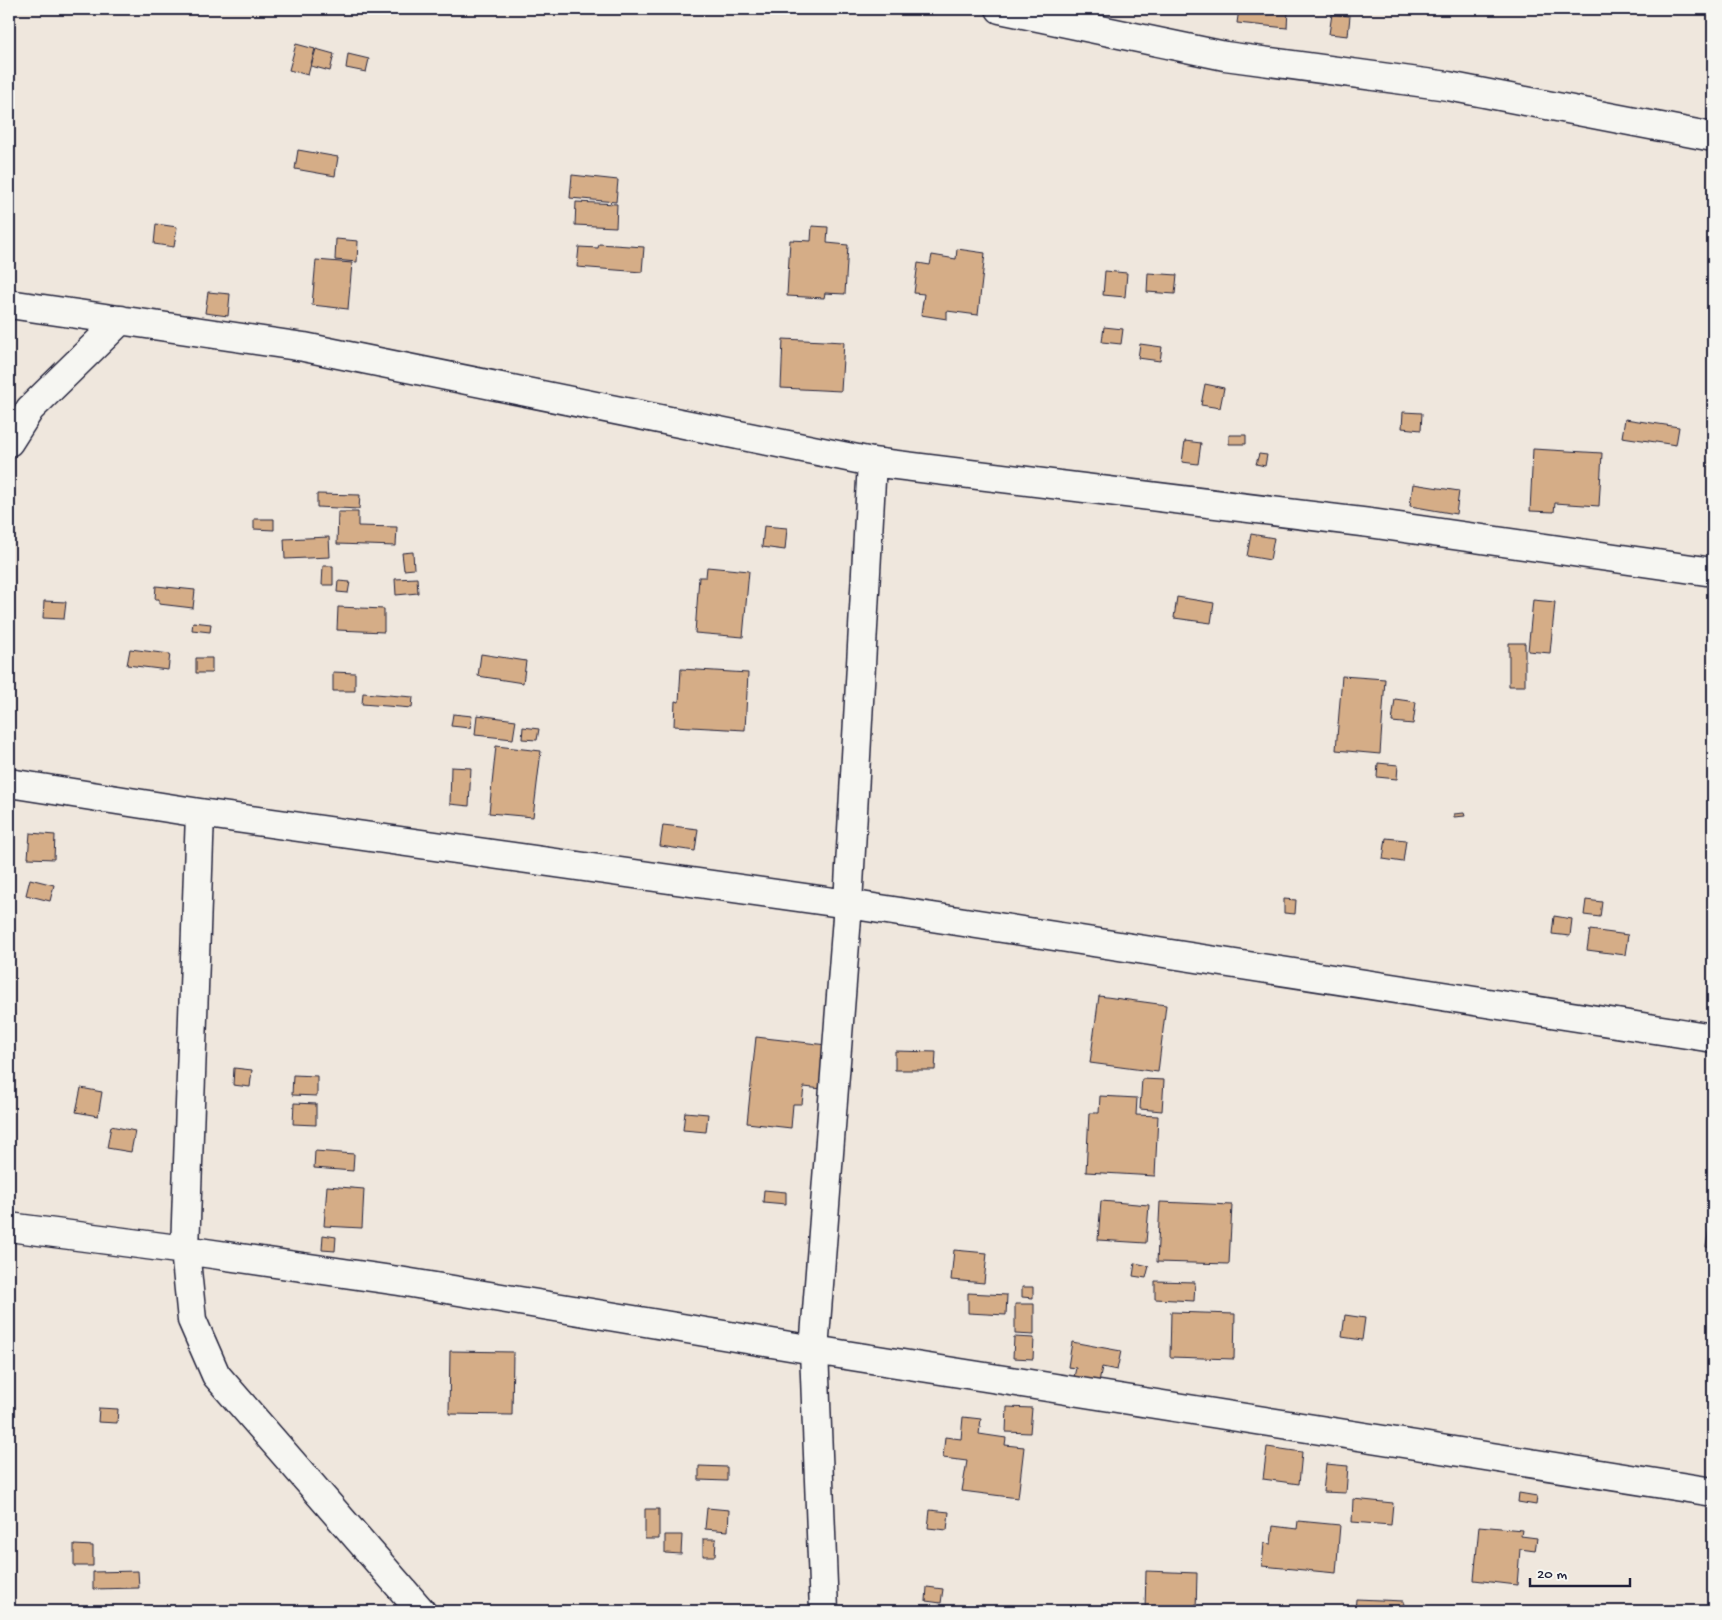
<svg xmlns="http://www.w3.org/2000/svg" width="1722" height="1620" font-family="'Gochi Hand',sans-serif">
	<rect width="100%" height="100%" fill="#efe7dd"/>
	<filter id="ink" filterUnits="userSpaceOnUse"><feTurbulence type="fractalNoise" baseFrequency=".02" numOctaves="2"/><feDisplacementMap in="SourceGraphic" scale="10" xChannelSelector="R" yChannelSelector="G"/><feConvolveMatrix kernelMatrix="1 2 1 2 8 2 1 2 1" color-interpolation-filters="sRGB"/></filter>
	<g filter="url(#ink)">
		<path fill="#d5ad87" stroke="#22223b" d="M1239 9 1288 10 1287 28 1237 23Z
			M1332 14 1350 16 1348 36 1329 34Z
			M296 44 315 49 308 75 289 70Z
			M316 49 334 54 330 71 311 66Z
			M348 54 369 59 366 72 346 68Z
			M9 98H12L9 135Z
			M298 150 338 157 335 176 295 169Z
			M572 175 618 180 616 202 570 198Z
			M576 202 617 204 616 227 575 225Z
			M156 224 177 227 174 247 154 244Z
			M812 226 828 227 827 243 848 245 845 294 825 293 824 298 787 296 790 240 811 241Z
			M336 239 358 241 357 262 335 260Z
			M599 244 644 247 642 272 577 267 579 247 598 248Z
			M957 249 985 253 978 315 947 311V319L921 315 924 294 914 293 918 263 930 265 932 255 956 259Z
			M316 260 352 263 348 309 312 305Z
			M1105 271 1127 273 1125 297 1103 295Z
			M1148 273 1177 275 1175 294 1147 292Z
			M208 292 230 294 228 316 205 313Z
			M1104 327 1123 329 1121 344 1102 342Z
			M783 339 844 342 841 391 781 388Z
			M1140 344 1162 347 1160 361 1138 358Z
			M1205 384 1224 388 1220 408 1201 405Z
			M1403 412 1422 413 1421 430 1402 428Z
			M1625 419 1679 427 1676 445 1622 437Z
			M1229 435H1246V444H1229Z
			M1185 441 1201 443 1198 464 1182 462Z
			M1533 449 1602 453 1599 506 1555 503 1554 512 1530 511Z
			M1259 454 1267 455 1265 466 1256 464Z
			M1413 484 1459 491 1456 514 1410 506Z
			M317 494 360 495 359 509 317 507Z
			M338 512H358V526L397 527 396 546 337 544Z
			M254 519H274V530L254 529Z
			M764 526 787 528 785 550 762 547Z
			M1251 534 1274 538 1270 560 1247 556Z
			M329 537 330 557 285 559 284 539Z
			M413 552 414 569 404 570 402 553Z
			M323 566H333V585H322Z
			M707 567 749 571 743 637 695 633 699 577H706Z
			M417 578 418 593 396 595 395 579Z
			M338 581 350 582 348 593 337 592Z
			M156 586 195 590 193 608 159 604V599H155Z
			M1177 597 1214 603 1211 623 1174 618Z
			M1533 600 1555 602 1550 653 1528 651Z
			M44 601 66 602 64 619 43 618Z
			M338 607 384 609V632L337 630Z
			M193 622 211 624 210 632 192 630Z
			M1509 643H1525V686H1509Z
			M130 649 170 654 168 670 127 665Z
			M481 654 526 661 523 683 478 676Z
			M196 658H212V673H196Z
			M681 669 748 673 745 730 674 726 675 701 679 702Z
			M333 672 355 673V691H333Z
			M1342 676 1385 679 1380 754 1336 750Z
			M363 693 413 697 412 708 362 704Z
			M1395 699 1416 702 1413 724 1392 722Z
			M453 714 472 716 470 728 451 726Z
			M477 715 516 720 513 739 475 735Z
			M523 727 539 729 537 740 522 739Z
			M496 746 541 751 533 817 489 813Z
			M1378 763 1398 765 1397 779 1377 777Z
			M451 767 471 768 469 806 450 804Z
			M1464 813 1465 816 1454 817V814Z
			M663 825 698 829 695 851 660 846Z
			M30 833 55 835 54 859 28 858Z
			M1386 838 1406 840 1403 862 1383 859Z
			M30 879 54 885 50 901 26 895Z
			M1284 899 1296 900 1295 914 1284 913Z
			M1586 900 1602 902 1600 917 1584 915Z
			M1554 916 1572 919 1570 936 1552 934Z
			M1590 930 1628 935 1625 955 1587 950Z
			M1099 996 1166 1005 1158 1072 1090 1063Z
			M756 1037 827 1045 822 1089 804 1087 802 1104H793L791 1128 747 1123Z
			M895 1051 936 1052 935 1070H895Z
			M234 1068 252 1070 250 1087 233 1085Z
			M293 1075 317 1076V1096L292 1095Z
			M1142 1079 1164 1080 1162 1111 1140 1109Z
			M81 1088 102 1092 98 1116 76 1112Z
			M1100 1096 1137 1098 1136 1115 1158 1116 1155 1176 1086 1172 1089 1113H1099Z
			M294 1103 316 1104V1125L293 1124Z
			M685 1112 708 1114 706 1132 683 1130Z
			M111 1126 135 1131 131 1152 107 1148Z
			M315 1151 354 1154 353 1171 314 1168Z
			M327 1186 364 1189 362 1228 324 1226Z
			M764 1190 786 1192V1204L763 1202Z
			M1101 1201 1149 1205 1146 1243 1098 1240Z
			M1160 1202 1232 1205 1229 1264 1157 1262Z
			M1713 1203V1248L1706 1247Z
			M323 1235 336 1237 335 1251 322 1250Z
			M954 1250 987 1253 984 1283 951 1280Z
			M1135 1263 1149 1266 1146 1278 1133 1276Z
			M1155 1281 1195 1282 1194 1301 1155 1299Z
			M1022 1287H1033V1298L1022 1297Z
			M968 1293 1007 1295 1006 1315 968 1313Z
			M1015 1304H1034V1335L1015 1334Z
			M1171 1312 1235 1314 1234 1359 1170 1357Z
			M1345 1315 1365 1318 1362 1340 1342 1337Z
			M1014 1337 1034 1338 1033 1359 1013 1358Z
			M1072 1342 1121 1351 1117 1370 1102 1367 1099 1382 1074 1377 1076 1368 1068 1367Z
			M450 1351 513 1352 512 1415 449 1414Z
			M1007 1407 1032 1408 1030 1433 1006 1432Z
			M99 1408 118 1409 117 1423 98 1422Z
			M963 1417 981 1419 979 1434 1006 1438 1005 1445 1024 1447 1018 1498 962 1491 967 1461 943 1458 945 1437 961 1439Z
			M1267 1447 1302 1452 1299 1484 1263 1479Z
			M1326 1464 1348 1466 1346 1493 1323 1492Z
			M699 1466 727 1467V1481L699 1480Z
			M1519 1493 1537 1496 1536 1505 1518 1502Z
			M1353 1499 1393 1503 1391 1525 1352 1522Z
			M707 1508 729 1510 728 1531 705 1529Z
			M645 1509H659V1539H645Z
			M930 1510 949 1512 947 1530 928 1528Z
			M1298 1521 1340 1525 1336 1573 1262 1566 1264 1543 1271 1544 1273 1526 1297 1529Z
			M1479 1526 1522 1530 1521 1536 1537 1538 1535 1551 1520 1549 1517 1585 1474 1580Z
			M665 1535H682L681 1554 665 1553Z
			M703 1539H716L715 1556H703Z
			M74 1545 93 1546V1566H74Z
			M138 1571 139 1588 93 1589V1572Z
			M1146 1571 1197 1573 1196 1611H1145Z
			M927 1587 943 1589 941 1603 926 1601Z
			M1356 1599 1404 1601 1403 1611H1355Z"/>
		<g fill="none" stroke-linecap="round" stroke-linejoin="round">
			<defs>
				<path id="minor" d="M1000 9 1225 56 1448 86 1713 137
					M9 304 304 347 872 462 1370 523 1713 572
					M9 442 30 409 121 320
					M9 783 200 813 848 904 1713 1038
					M200 813 185 1250 192 1320 216 1375 421 1611
					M9 1227 185 1250 399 1281 814 1350 1713 1492
					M824 1611 814 1350 848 904 872 462"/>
			</defs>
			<use href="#minor" stroke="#22223b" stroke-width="31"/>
			<use href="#minor" stroke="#f6f6f2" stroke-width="28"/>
		</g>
	</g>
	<rect width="1722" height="1620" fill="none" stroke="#f6f6f2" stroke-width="30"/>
	<rect x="15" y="15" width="1692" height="1590" fill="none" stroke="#22223b" stroke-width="2" filter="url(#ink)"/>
	<path d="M1530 1578v8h100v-8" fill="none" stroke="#22223b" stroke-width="2.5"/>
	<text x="1537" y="1578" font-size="15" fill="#22223b" stroke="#f6f6f2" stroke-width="4" paint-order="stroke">20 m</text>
</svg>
